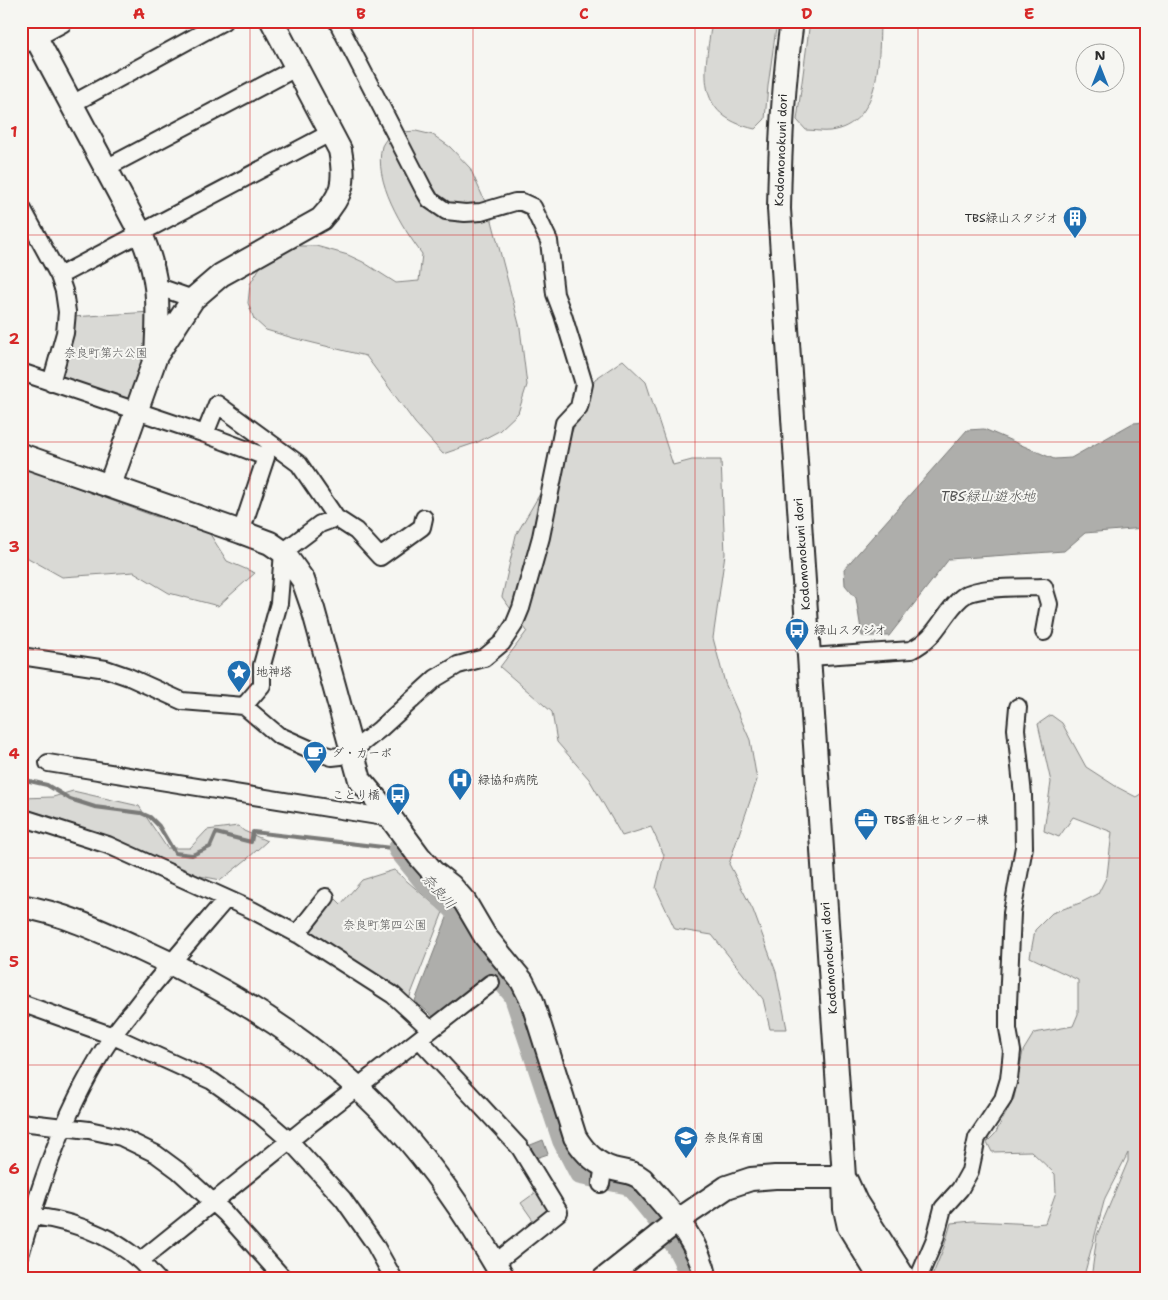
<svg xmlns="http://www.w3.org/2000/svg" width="1168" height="1300" font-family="'Shantell Sans','Klee One',sans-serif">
	<rect width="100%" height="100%" fill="#f6f6f2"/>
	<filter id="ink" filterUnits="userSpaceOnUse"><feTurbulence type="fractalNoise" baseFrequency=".02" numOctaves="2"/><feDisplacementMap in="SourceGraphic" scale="10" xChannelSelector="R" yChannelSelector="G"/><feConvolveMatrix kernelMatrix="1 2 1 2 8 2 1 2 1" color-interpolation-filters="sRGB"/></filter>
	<g filter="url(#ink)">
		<path fill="#d9d9d5" stroke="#828280" d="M712 21H777L768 86 765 119 755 129C692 115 705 70 712 21Z
			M810 21H880C879 60 881 124 830 131 822 132 814 130 806 130L797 120Z
			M416 131 433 135 450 147 470 168 490 213 520 328 527 385 518 413 499 431 478 442 443 454 415 423 366 356 293 338 266 330 254 319 248 303 250 284 262 264 287 246H316L348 255 363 262 396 283 419 281 422 254C402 227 373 181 382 146 384 142 388 137 391 133Z
			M151 312 147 351 134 399 126 402 61 381 59 373 72 317Z
			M623 360 646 382 673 465 692 460H721L725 554 713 638 725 683 750 740 757 780 729 864 753 910 776 972 787 1029H770L763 999 712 935 675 929 656 888 664 855 651 827 622 836 589 779 557 742 552 712 500 667 527 631 502 597 516 535 559 461 595 379Z
			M21 467 154 516 208 531 227 561 255 573 218 606 169 593 134 572 62 577 21 554Z
			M1051 715 1062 723 1086 767 1117 787 1136 797 1147 790V1279H1091L1097 1235 1128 1161V1153L1105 1198 1085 1272 1086 1279H931L944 1247 951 1223 973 1221 1035 1224 1045 1223 1056 1192 1055 1174 1031 1151 992 1152 987 1142 995 1134 1014 1098 1023 1051 1034 1033 1073 1026 1078 1014V980L1030 957 1035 930 1052 913 1080 903 1098 894 1107 876 1112 832 1073 817 1059 837 1044 831 1051 782 1038 724Z
			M73 791 139 806 167 848H190L207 830 238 826 244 831 267 841 247 859 221 880 200 876 53 817 21 808V798L53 797Z
			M394 870 443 912 409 999 396 987 337 950 310 930 336 899 341 904 362 880Z
			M539 1190 549 1206 548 1215 535 1223 521 1203Z"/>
		<path fill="#aeaeab" stroke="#7a7a78" d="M1147 422V525L1144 528 1085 533 1064 551 949 559 889 636H862L856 598 845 585 844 569 967 430 984 429 1054 459 1071 458 1133 423Z
			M448 915 486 974 435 1018 415 1001Z
			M543 1140 548 1154 533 1159 528 1146Z"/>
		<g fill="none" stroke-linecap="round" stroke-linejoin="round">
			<path stroke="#7a7a78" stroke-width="4" d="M21 779 47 785 70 799 95 807 141 813 150 817 159 826 175 853 192 855 210 847 216 833 251 842 253 832 400 849"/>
			<path stroke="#aeaeab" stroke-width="24" d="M400 849 424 879 455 908 487 960 515 994 564 1140 581 1173 630 1183C652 1212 684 1243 691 1279"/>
			<defs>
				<path id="street" d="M72 104 224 21
					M106 168 296 68
					M21 206 59 276 64 291 67 312 65 333 51 383
					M59 276 332 132
					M156 286 193 299
					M21 372 205 434 266 457 241 532
					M205 434 217 404 299 464 336 518 356 531 380 557 422 527 424 518
					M21 656 106 669 129 677 182 701 244 706 278 735 316 752 332 757 341 756 351 752 380 729 436 678 458 665 484 658 502 643 514 625 521 608 541 537 564 423 579 407 584 384 563 315 555 294 549 241 533 207 522 202H515L481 212 465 213 446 211 430 200 424 190 337 21
					M810 657 911 650C938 637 941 616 961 598 975 585 1024 588 1044 587L1049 604 1044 632
					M244 706 262 685V665L279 603 283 552 320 524 336 518
					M48 763 390 818
					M21 817 108 845 252 910 301 936 393 995 431 1030
					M297 934 326 897
					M21 1003 113 1036 212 1081 259 1114 289 1140 343 1199 374 1243 394 1279
					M419 1039 520 1148 559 1212 495 1263
					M21 1122 89 1130 121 1137 156 1154 179 1171 225 1213 284 1279
					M601 1184 604 1165
					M22 1215C64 1218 110 1233 141 1262 146 1267 151 1273 157 1279
					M21 1252C42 1177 68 1102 112 1037 121 1024 131 1013 140 1001 168 966 197 933 226 899
					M140 1261 309 1125 491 983
					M918 1279 935 1239 943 1208 960 1189 970 1171 977 1138 1003 1099 1009 1079 1012 1051 1008 1029V1004L1012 913 1024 847 1023 795 1016 729 1018 707"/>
				<path id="secondary" d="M27 21 141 234C148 251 154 269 156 287 159 310 157 332 156 355
					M792 21C783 84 780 146 779 209L844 1177 845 1209 849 1227 881 1279
					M22 42 61 21
					M21 455 241 532 270 543 283 552 303 580 313 609 360 780 382 806 419 856 433 872 451 886 465 902 485 936 522 981 532 1001 575 1137C584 1152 595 1164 613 1169 623 1172 633 1171 642 1179 669 1211 697 1236 706 1279
					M110 485 156 356 193 299 221 275 321 219C343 195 346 182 340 150L272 21
					M21 906C63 913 103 932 142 950 235 992 325 1048 395 1125 437 1171 473 1225 504 1279
					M847 1182 856 1202 905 1279
					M604 1279 677 1221 727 1187 751 1179 775 1177H844"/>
			</defs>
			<use href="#street" stroke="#2b2b2b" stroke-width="20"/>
			<use href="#secondary" stroke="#2b2b2b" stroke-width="26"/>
			<use href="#street" stroke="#f6f6f2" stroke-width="16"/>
			<use href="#secondary" stroke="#f6f6f2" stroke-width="22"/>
		</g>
	</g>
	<path fill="none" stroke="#d62828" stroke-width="1" stroke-opacity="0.55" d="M250 21V1279M473 21V1279M695 21V1279M918 21V1279M21 235H1147M21 442H1147M21 650H1147M21 858H1147M21 1065H1147"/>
	<defs>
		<symbol id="building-pin" viewBox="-11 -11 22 30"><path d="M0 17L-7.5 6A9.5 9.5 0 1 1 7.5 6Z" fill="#1f6fb2" stroke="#f6f6f2"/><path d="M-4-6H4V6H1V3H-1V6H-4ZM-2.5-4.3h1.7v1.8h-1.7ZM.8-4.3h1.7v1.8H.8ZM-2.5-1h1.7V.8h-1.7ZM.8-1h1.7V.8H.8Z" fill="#fff"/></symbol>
		<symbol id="bus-pin" viewBox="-11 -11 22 30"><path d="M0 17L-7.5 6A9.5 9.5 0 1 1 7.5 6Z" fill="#1f6fb2" stroke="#f6f6f2"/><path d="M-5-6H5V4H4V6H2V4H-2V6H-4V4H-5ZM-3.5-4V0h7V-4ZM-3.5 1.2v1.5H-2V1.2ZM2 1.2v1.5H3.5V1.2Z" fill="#fff"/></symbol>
		<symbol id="sight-pin" viewBox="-11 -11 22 30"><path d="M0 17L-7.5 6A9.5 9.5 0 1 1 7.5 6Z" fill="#1f6fb2" stroke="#f6f6f2"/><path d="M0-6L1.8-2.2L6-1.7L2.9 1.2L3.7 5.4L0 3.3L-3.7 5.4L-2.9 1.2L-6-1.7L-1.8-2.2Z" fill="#fff"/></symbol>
		<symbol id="cafe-pin" viewBox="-11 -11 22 30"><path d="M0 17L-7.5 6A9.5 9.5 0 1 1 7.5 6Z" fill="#1f6fb2" stroke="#f6f6f2"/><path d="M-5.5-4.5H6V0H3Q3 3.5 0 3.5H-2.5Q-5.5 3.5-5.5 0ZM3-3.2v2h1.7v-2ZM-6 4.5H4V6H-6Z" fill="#fff"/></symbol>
		<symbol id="hospital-pin" viewBox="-11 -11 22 30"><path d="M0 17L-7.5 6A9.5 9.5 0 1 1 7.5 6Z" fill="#1f6fb2" stroke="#f6f6f2"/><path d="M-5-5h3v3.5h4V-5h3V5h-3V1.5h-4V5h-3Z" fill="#fff"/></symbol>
		<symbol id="office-pin" viewBox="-11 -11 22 30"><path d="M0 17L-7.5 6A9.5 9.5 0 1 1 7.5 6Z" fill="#1f6fb2" stroke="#f6f6f2"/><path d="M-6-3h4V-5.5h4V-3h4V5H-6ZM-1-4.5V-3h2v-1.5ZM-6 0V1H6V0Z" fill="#fff"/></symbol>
		<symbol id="school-pin" viewBox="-11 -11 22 30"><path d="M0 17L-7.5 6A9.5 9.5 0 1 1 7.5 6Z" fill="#1f6fb2" stroke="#f6f6f2"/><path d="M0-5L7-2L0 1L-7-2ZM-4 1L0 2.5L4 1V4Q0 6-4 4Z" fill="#fff"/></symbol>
	</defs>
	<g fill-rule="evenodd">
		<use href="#building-pin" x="1061" y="204" width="28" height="38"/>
		<use href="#bus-pin" x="783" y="616" width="28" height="38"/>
		<use href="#sight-pin" x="225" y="658" width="28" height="38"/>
		<use href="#cafe-pin" x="301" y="739" width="28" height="38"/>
		<use href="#hospital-pin" x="446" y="766" width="28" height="38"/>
		<use href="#bus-pin" x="384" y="781" width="28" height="38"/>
		<use href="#office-pin" x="852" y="806" width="28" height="38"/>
		<use href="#school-pin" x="672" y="1124" width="28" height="38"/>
	</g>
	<g text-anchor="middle" stroke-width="4" stroke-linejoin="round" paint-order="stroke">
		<g font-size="12" fill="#2b2b2b" stroke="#f6f6f2">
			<text transform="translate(781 150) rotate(-88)" y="4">Kodomonokuni dori</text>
			<text transform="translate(802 554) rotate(-94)" y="4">Kodomonokuni dori</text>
			<text transform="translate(829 958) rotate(-94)" y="4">Kodomonokuni dori</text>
		</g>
		<g font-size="12" fill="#2b2b2b" stroke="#f6f6f2" text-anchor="start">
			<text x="1058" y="222" text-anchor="end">TBS緑山スタジオ</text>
			<text x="814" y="634">緑山スタジオ</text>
			<text x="256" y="676">地神塔</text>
			<text x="332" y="757">ダ・カーポ</text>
			<text x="478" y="784">緑協和病院</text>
			<text x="380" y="799" text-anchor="end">ことり橋</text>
			<text x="884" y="824">TBS番組センター棟</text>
			<text x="704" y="1142">奈良保育園</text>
		</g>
		<g font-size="12" fill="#565656" stroke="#f6f6f2">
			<text x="106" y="357">奈良町第六公園</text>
			<text x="385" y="929">奈良町第四公園</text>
		</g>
		<g font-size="14" font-style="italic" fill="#525251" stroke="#f6f6f2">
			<text x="988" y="501">TBS緑山遊水地</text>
			<text transform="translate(439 891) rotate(48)" y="5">奈良川</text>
		</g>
	</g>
	<rect width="1168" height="1300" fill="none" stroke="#f6f6f2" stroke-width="55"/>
	<g transform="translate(1100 68)"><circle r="24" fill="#f6f6f2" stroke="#a5a5a2"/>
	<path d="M0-4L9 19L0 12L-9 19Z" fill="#1f6fb2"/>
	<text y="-8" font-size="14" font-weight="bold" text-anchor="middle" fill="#2b2b2b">N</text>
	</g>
	<rect x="28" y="28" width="1112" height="1244" fill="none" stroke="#d62828" stroke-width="2"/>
	<g font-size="16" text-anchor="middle" font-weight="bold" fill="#d62828">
		<text x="139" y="19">A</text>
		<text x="361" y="19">B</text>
		<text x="584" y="19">C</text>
		<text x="807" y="19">D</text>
		<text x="1029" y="19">E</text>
		<text x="14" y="137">1</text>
		<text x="14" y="344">2</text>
		<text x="14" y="552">3</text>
		<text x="14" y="759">4</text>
		<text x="14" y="967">5</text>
		<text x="14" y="1174">6</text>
	</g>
</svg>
